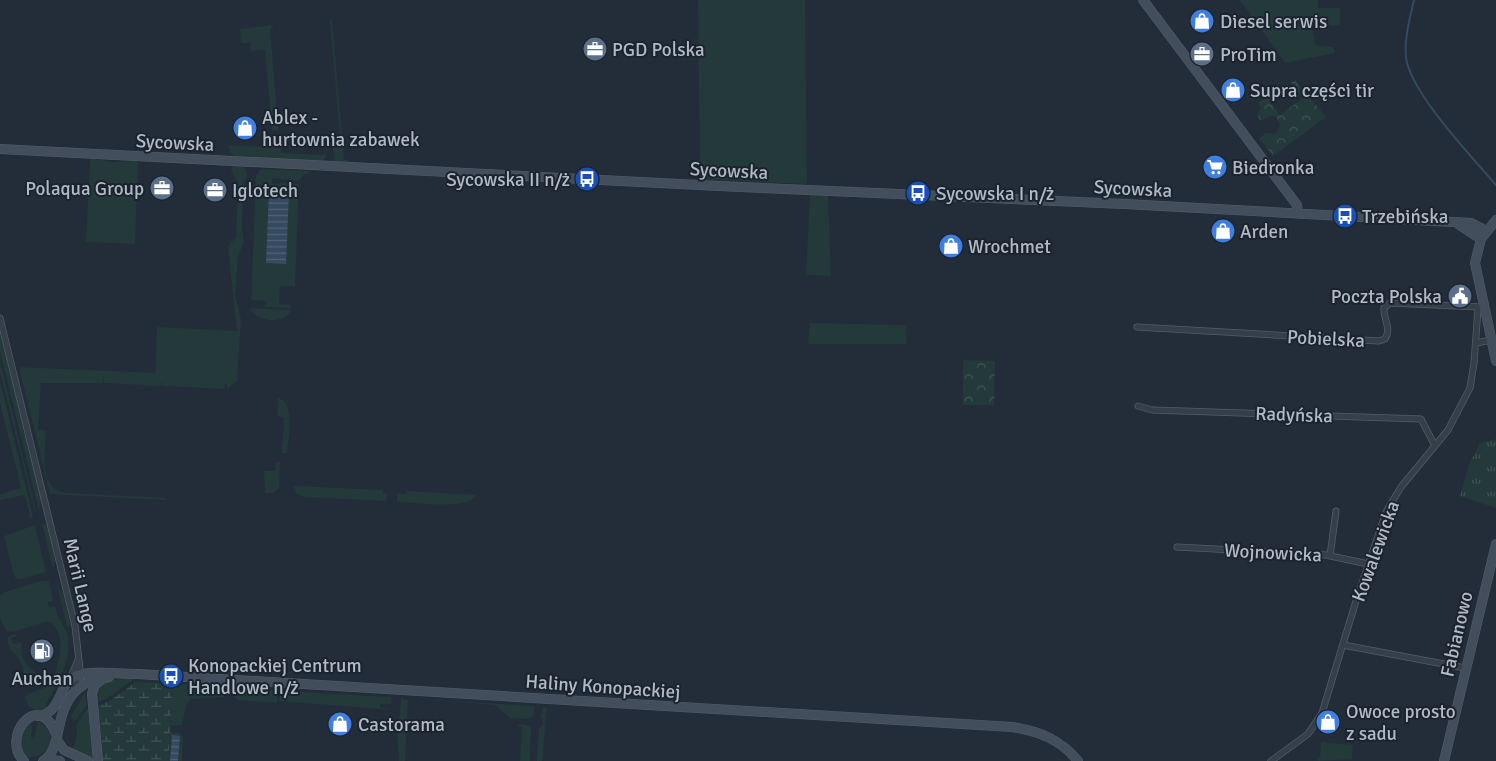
<svg xmlns="http://www.w3.org/2000/svg" width="1496" height="761" font-family="Signika,sans-serif">
	<defs>
		<pattern id="forest-crowns" width="20" height="18" patternUnits="userSpaceOnUse" patternTransform="scale(1.25)"><rect width="20" height="18" fill="#23393a"/><path d="M2 6a3 3 0 1 1 6 0M12 15a3 3 0 1 1 6 0" fill="none" stroke="#405455"/></pattern>
		<pattern id="wetland-marsh" width="20" height="14" patternUnits="userSpaceOnUse" patternTransform="scale(1.25)"><rect width="20" height="14" fill="#23393a"/><path d="M1 5h8M5 5V1M11 12h8M15 12V8" fill="none" stroke="#405455"/></pattern>
		<pattern id="park-tufts" width="24" height="20" patternUnits="userSpaceOnUse" patternTransform="scale(1.25)"><rect width="24" height="20" fill="#23393a"/><path d="M3 7l-1-3M5 7V3M7 7l1-3M15 17l-1-3M17 17v-4M19 17l1-3" fill="none" stroke="#405455"/></pattern>
		<pattern id="water-rules" width="6" height="5" patternUnits="userSpaceOnUse" patternTransform="scale(1.25)"><rect width="6" height="5" fill="#354a60"/><path d="M0 2.5h6" fill="none" stroke="#506275"/></pattern>
	</defs>
	<rect width="100%" height="100%" fill="#222d39"/>
	<path fill="#23393a" d="M698 0H805L807 184 700 179Z
		M1240 0H1318V8H1340V25L1311 26 1316 45 1333 47 1335 53 1285 63Z
		M330 20H332L344 159 354 163 336 162 334 160 333 149 340 135Z
		M273 25V27L270 28 279 135 277 130 272 131 265 50 251 51V43H241L240 29Z
		M280 141 281 153 324 155 325 148 326 157 323 161 235 157 230 152 228 145 266 147 267 143Z
		M90 158 113 162 138 161 135 244 86 242Z
		M233 165C241 165 247 167 247 177L244 183 242 227 244 241 238 257 235 295 241 320 237 381 227 389 226 382 224 389 164 386V381L163 386H161L160 381V386L104 383V375L103 383H41L38 429 46 431C45 451 38 488 65 493L166 498V500L50 494 19 367 155 373 157 327 237 331 228 247 236 237 238 183 231 170Z
		M261 169 312 171 303 175 299 181 272 178V183L299 184 295 286H280L279 304 291 305V308L266 307V301L251 300 256 175Z
		M810 195 828 196 831 276 806 275Z
		M250 308 291 310C286 325 256 322 250 308Z
		M810 323 906 325 907 344H808Z
		M0 333 41 500 39 511 0 351Z
		M0 361 36 511 35 512 0 372Z
		M0 381 33 517 29 518 30 514 25 495 0 500V494L21 488 0 403Z
		M278 398C296 404 288 438 287 453H282L284 418 277 415Z
		M276 462H280L279 489 273 493H265L264 471H275Z
		M293 486 383 490V493L387 494 386 501 305 497 297 494Z
		M407 491 476 495C469 511 413 502 397 502V494H407Z
		M42 524 47 525 55 561 53 569Z
		M35 525 46 572 18 580 14 576 4 536Z
		M41 581H49L53 601 48 602 49 607H55C57 615 62 624 66 631 76 653 56 686 46 704L47 709 38 711 29 707 25 698 28 694 49 686 52 683C58 665 68 638 51 622H46L12 632 6 631 0 618V595L5 592Z
		M57 585 63 594 71 625 67 626Z
		M16 634 17 636 11 638 12 644 22 642C20 663 26 663 39 676L38 684 31 687 28 686 20 660 11 650 7 640 8 637Z
		M125 678H139L134 679 106 699 96 703 95 689 105 681Z
		M173 684 227 687 224 697 191 699 186 705 182 725 170 726Z
		M234 688 277 690V703L237 700 234 696Z
		M281 691 391 697 392 704H380V707L392 710 279 701Z
		M85 692 87 705 74 722 71 716Z
		M401 698 408 700 405 761H399L397 739Z
		M415 699 535 706 533 716 529 719 510 718 495 705Z
		M92 707 94 761 73 750 77 735 76 725 87 709Z
		M543 707 547 708 542 761H537L539 728 543 725V720L540 718Z
		M32 720 31 737 34 738 38 721C61 732 50 761 25 757L13 735Z
		M519 724 529 725 531 729 530 761H520L522 727 518 726Z
		M170 732 179 733 183 737 182 761H178L180 736 172 735 170 761H168Z
		M1321 742 1353 745 1352 759 1318 761V757H1320Z"/>
	<path fill="url(#forest-crowns)" d="M1295 80 1326 117 1273 156 1259 138 1266 133 1275 134 1280 125 1277 118 1272 115 1260 121 1257 114 1261 108 1258 103 1279 86 1281 91 1269 101 1280 115 1303 98 1291 82Z
		M963 360 995 361 994 405H963Z"/>
	<path fill="url(#wetland-marsh)" d="M136 682 173 684 168 761H100L102 742 96 706 108 702Z"/>
	<path fill="url(#park-tufts)" d="M1496 439V508L1460 496 1469 465 1480 443Z"/>
	<path fill="url(#water-rules)" d="M269 191 289 192 286 264 266 263Z
		M172 735 180 736 178 761H170Z"/>
	<g fill="none" stroke-linecap="round" stroke-linejoin="round">
		<path stroke="#354a60" stroke-width="2" d="M1414 0C1410 18 1404 39 1406 57 1409 91 1473 158 1496 185"/>
		<defs>
			<path id="street" d="M0 318 75 626 80 669 74 691
				M1137 327 1379 341 1385 339C1392 328 1383 319 1384 308L1390 303 1480 307
				M1476 343 1491 340
				M1138 406 1152 410 1421 419 1435 446
				M1177 547 1326 555 1368 564
				M1330 556 1336 511
				M1343 645 1465 668
				M70 679 78 660
				M1271 761 1308 734 1322 713 1356 601 1386 512 1401 487 1448 430 1470 388 1474 363 1478 308"/>
			<path id="secondary" d="M1143 0 1297 205 1298 213
				M0 149 719 186 1125 204 1471 223 1486 231
				M1496 220 1481 239 1475 263 1496 361
				M1458 224 1481 239
				M38 716C63 713 58 682 76 676 91 670 122 674 138 674L1012 727C1039 731 1061 740 1078 761
				M57 740 64 750 88 761
				M46 759 60 761
				M24 761C0 738 38 688 56 734
				M43 761C65 748 51 706 83 685 91 680 100 680 109 677
				M98 761 92 694 94 686 101 680
				M1444 761 1496 544"/>
		</defs>
		<use href="#street" stroke="#535d67" stroke-width="7"/>
		<use href="#secondary" stroke="#535d67" stroke-width="10"/>
		<use href="#street" stroke="#353f49" stroke-width="5.5"/>
		<use href="#secondary" stroke="#434e5c" stroke-width="9"/>
	</g>
	<defs>
		<symbol id="shop-disc" viewBox="-11 -11 22 22"><circle r="9.5" fill="#3f7fe0" stroke="#1b242e"/><path d="M-5-2.5h2.3a2.7 3.5 0 0 1 5.4 0H5L5.5 6h-11ZM-1.5-2.5h3a1.5 2.3 0 0 0-3 0Z" fill="#fff"/></symbol>
		<symbol id="office-disc" viewBox="-11 -11 22 22"><circle r="9.5" fill="#5c6f8a" stroke="#1b242e"/><path d="M-6-3h4V-5.5h4V-3h4V5H-6ZM-1-4.5V-3h2v-1.5ZM-6 0V1H6V0Z" fill="#fff"/></symbol>
		<symbol id="supermarket-disc" viewBox="-11 -11 22 22"><circle r="9.5" fill="#3f7fe0" stroke="#1b242e"/><path d="M-6-5.5h2.5l.6 2H6L4.5 2H-2.5L-4.4-4H-6ZM-1.5 3.2a1.3 1.3 0 1 0 .1 0ZM3 3.2a1.3 1.3 0 1 0 .1 0Z" fill="#fff"/></symbol>
		<symbol id="bus-disc" viewBox="-11 -11 22 22"><circle r="9.5" fill="#1a4fb4" stroke="#1b242e"/><path d="M-5-6H5V4H4V6H2V4H-2V6H-4V4H-5ZM-3.5-4V0h7V-4ZM-3.5 1.2v1.5H-2V1.2ZM2 1.2v1.5H3.5V1.2Z" fill="#fff"/></symbol>
		<symbol id="civic-disc" viewBox="-11 -11 22 22"><circle r="9.5" fill="#5c6f8a" stroke="#1b242e"/><path d="M-.6-6.5H3V-4.5H.6V-3L4-1V1h2V6H-6V1h2V-1L-.6-3ZM-1.2 2.5V6h2.4V2.5Z" fill="#fff"/></symbol>
		<symbol id="fuel-disc" viewBox="-11 -11 22 22"><circle r="9.5" fill="#5c6f8a" stroke="#1b242e"/><path d="M-5.5-6h7V0h2V4h1.3V-2.5L3-4.5l.8-.8L6-3V5H2.5V1h-1V6h-7ZM-4.2-4.7v3.2H.2V-4.7Z" fill="#fff"/></symbol>
	</defs>
	<g fill-rule="evenodd">
		<use href="#shop-disc" x="1188" y="7" width="28" height="28"/>
		<use href="#office-disc" x="581" y="35" width="28" height="28"/>
		<use href="#office-disc" x="1188" y="40" width="28" height="28"/>
		<use href="#shop-disc" x="1219" y="76" width="28" height="28"/>
		<use href="#shop-disc" x="231" y="114" width="28" height="28"/>
		<use href="#supermarket-disc" x="1201" y="153" width="28" height="28"/>
		<use href="#bus-disc" x="573" y="165" width="28" height="28"/>
		<use href="#office-disc" x="148" y="174" width="28" height="28"/>
		<use href="#office-disc" x="201" y="176" width="28" height="28"/>
		<use href="#bus-disc" x="904" y="179" width="28" height="28"/>
		<use href="#bus-disc" x="1331" y="202" width="28" height="28"/>
		<use href="#shop-disc" x="1209" y="217" width="28" height="28"/>
		<use href="#shop-disc" x="937" y="232" width="28" height="28"/>
		<use href="#civic-disc" x="1446" y="282" width="28" height="28"/>
		<use href="#fuel-disc" x="28" y="637" width="28" height="28"/>
		<use href="#bus-disc" x="157" y="662" width="28" height="28"/>
		<use href="#shop-disc" x="1314" y="708" width="28" height="28"/>
		<use href="#shop-disc" x="326" y="710" width="28" height="28"/>
	</g>
	<g text-anchor="middle" stroke-width="4" stroke-linejoin="round" paint-order="stroke">
		<g font-size="19" fill="#b0bac5" stroke="#1b242e" text-anchor="start">
			<text x="1220" y="28">Diesel serwis</text>
			<text x="612" y="56">PGD Polska</text>
			<text x="1220" y="61">ProTim</text>
			<text x="1250" y="97">Supra części tir</text>
			<text x="262" y="124">Ablex -<tspan x="262" dy="22">hurtownia zabawek</tspan></text>
			<text x="1232" y="174">Biedronka</text>
			<text x="570" y="186" text-anchor="end">Sycowska II n/ż</text>
			<text x="144" y="195" text-anchor="end">Polaqua Group</text>
			<text x="232" y="197">Iglotech</text>
			<text x="936" y="200">Sycowska I n/ż</text>
			<text x="1362" y="223">Trzebińska</text>
			<text x="1240" y="238">Arden</text>
			<text x="968" y="253">Wrochmet</text>
			<text x="1442" y="303" text-anchor="end">Poczta Polska</text>
			<text x="188" y="672">Konopackiej Centrum<tspan x="188" dy="22">Handlowe n/ż</tspan></text>
			<text x="42" y="685" text-anchor="middle">Auchan</text>
			<text x="1346" y="718">Owoce prosto<tspan x="1346" dy="22">z sadu</tspan></text>
			<text x="358" y="731">Castorama</text>
		</g>
		<g font-size="19" fill="#b0bac5" stroke="#1b242e">
			<text transform="translate(175 142) rotate(3)" y="7">Sycowska</text>
			<text transform="translate(729 170) rotate(3)" y="7">Sycowska</text>
			<text transform="translate(1133 188) rotate(3)" y="7">Sycowska</text>
			<text transform="translate(1326 338) rotate(3)" y="7">Pobielska</text>
			<text transform="translate(1294 414) rotate(2)" y="7">Radyńska</text>
			<text transform="translate(1375 551) rotate(-70)" y="7">Kowalewicka</text>
			<text transform="translate(1273 552) rotate(3)" y="7">Wojnowicka</text>
			<text transform="translate(81 585) rotate(77)" y="7">Marii Lange</text>
			<text transform="translate(1456 634) rotate(-77)" y="7">Fabianowo</text>
			<text transform="translate(603 686) rotate(4)" y="7">Haliny Konopackiej</text>
		</g>
	</g>
</svg>
